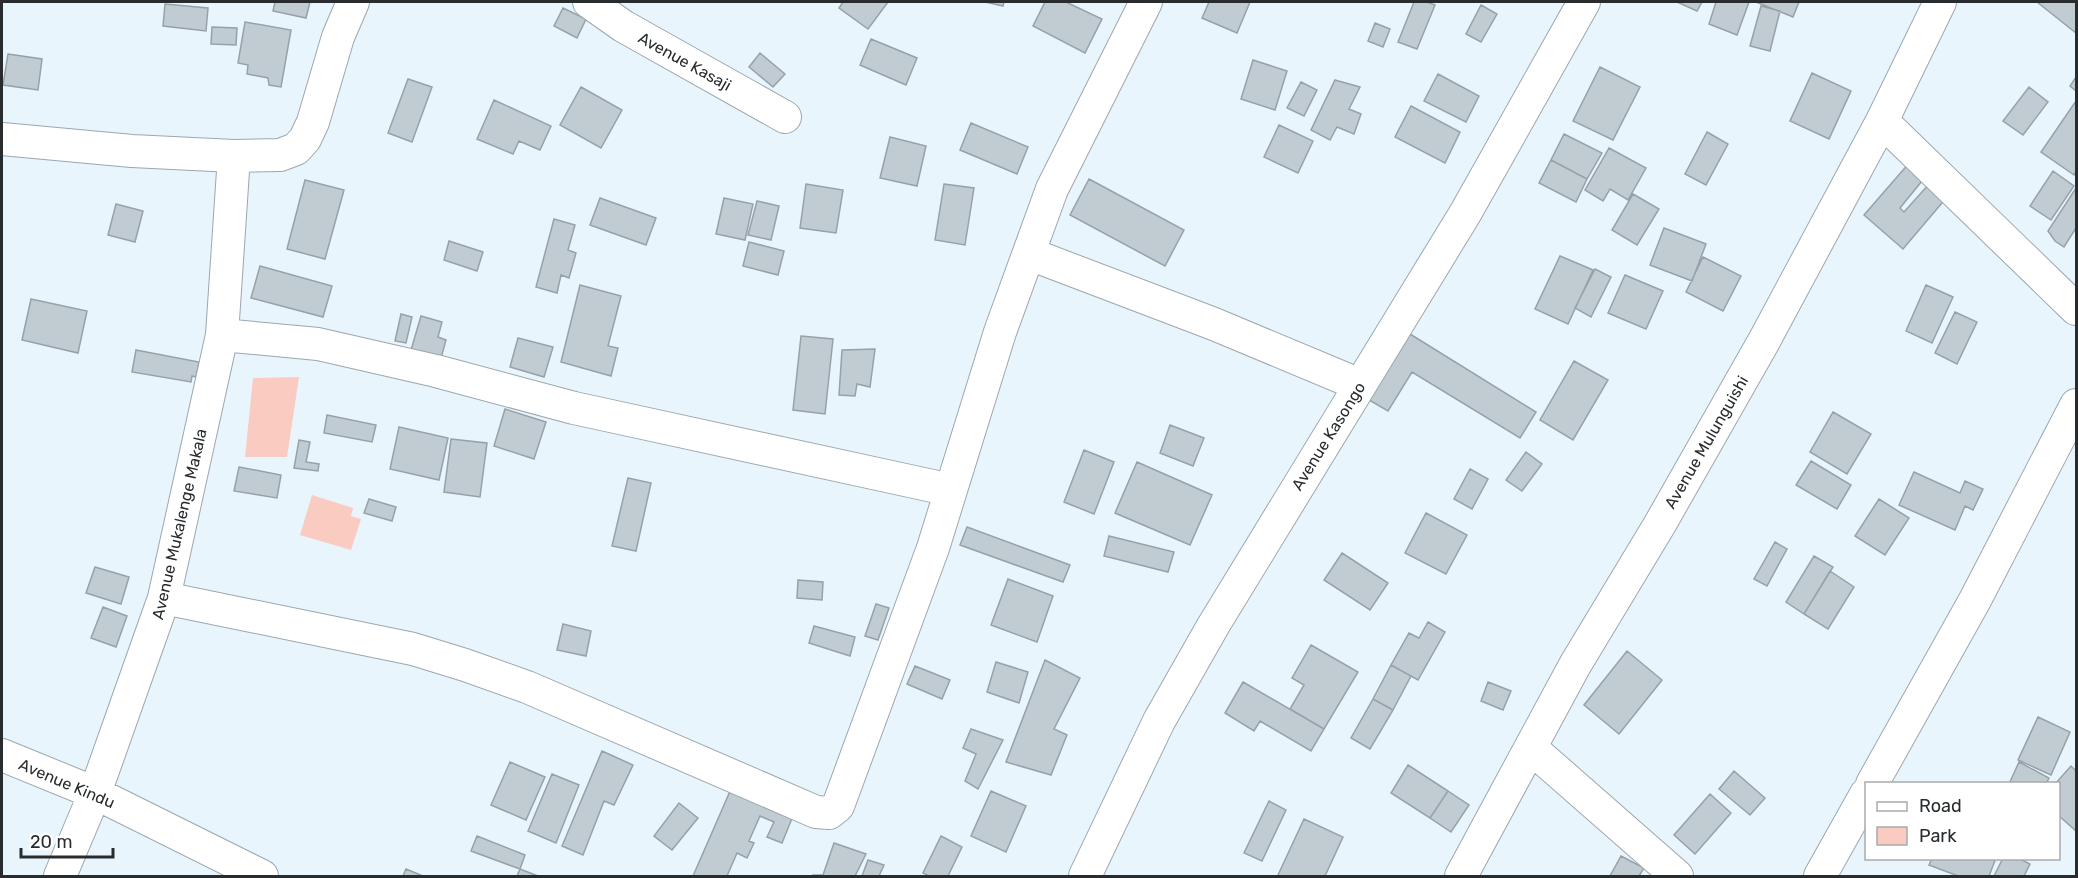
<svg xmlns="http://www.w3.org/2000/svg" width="2078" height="878" font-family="Rubik,sans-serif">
	<rect width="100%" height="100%" fill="#e9f5fc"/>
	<path fill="#facbc0" d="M299 377 287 457H245L253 378Z
		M312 495 353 508 351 516 361 519 351 550 300 535Z"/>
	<path fill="#c0cbd2" stroke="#97a1a8" stroke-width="1.5" d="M275 2H310L306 18 273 11Z
		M843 2H888L868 29 839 8Z
		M985 2H1004L1003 6Z
		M1045 2H1066L1102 19 1085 53 1033 26Z
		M1209 2H1250L1237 33 1202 18Z
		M1414 2H1427L1435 5 1417 49 1398 42Z
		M1677 2H1702L1697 11Z
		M1716 2H1749L1737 35 1709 24Z
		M1756 2H1799L1793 17Z
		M2037 2H2076V33Z
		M165 4 208 8 206 31 163 26Z
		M1481 5 1497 14 1481 42 1466 34Z
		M1761 6 1780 11 1770 51 1750 46Z
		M563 8 586 19 577 38 554 26Z
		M245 22 291 30 281 87 269 85 268 78 247 74 248 65 238 63Z
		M1375 23 1390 29 1383 47 1368 41Z
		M212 27 237 28 236 45 211 44Z
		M871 39 917 58 906 85 860 65Z
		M760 53 785 74 773 87 749 67Z
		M8 54 42 59 38 90 3 85Z
		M1253 60 1287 71 1275 110 1241 99Z
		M1600 67 1640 87 1613 140 1573 121Z
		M1812 73 1851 91 1829 139 1790 121Z
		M1438 74 1479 96 1466 122 1424 101Z
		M2076 77V91L2070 86Z
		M408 79 432 87 412 142 388 133Z
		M1335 80 1360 87 1349 109 1361 114 1354 134 1337 127 1330 140 1311 130Z
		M1301 82 1317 90 1304 116 1287 108Z
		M581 87 622 110 601 148 560 125Z
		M2029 87 2048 102 2023 135 2003 121Z
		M494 100 551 126 540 150 519 141 513 154 477 139Z
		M2076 101V171L2074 175 2041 152Z
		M1411 106 1460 132 1445 163 1395 137Z
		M971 123 1028 147 1017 174 960 150Z
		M1279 125 1313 141 1298 173 1264 157Z
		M1707 132 1728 144 1706 185 1685 174Z
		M1564 134 1602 153 1587 179 1551 160Z
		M890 137 926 146 917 186 880 178Z
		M1609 148 1646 168 1628 200 1610 189 1603 201 1585 190Z
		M1551 160 1587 179 1576 202 1539 183Z
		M1910 162 1926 176 1900 208 1904 212 1930 183 1947 197 1903 249 1864 215Z
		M2053 171 2074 186 2051 220 2030 206Z
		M1089 179 1184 230 1165 266 1070 215Z
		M305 180 344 190 325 259 287 249Z
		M806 184 843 190 836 233 800 228Z
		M944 184 974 188 965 245 935 240Z
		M2076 188V228L2064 247 2055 241 2048 231Z
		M1633 194 1659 209 1637 245 1612 230Z
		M600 198 656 218 646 245 590 225Z
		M724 198 753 204 745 240 716 234Z
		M757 201 779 206 771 240 748 235Z
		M116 204 143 211 135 242 108 235Z
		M554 219 575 225 568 250 576 253 569 278 561 275 557 293 536 287Z
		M1664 228 1706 244 1692 281 1650 265Z
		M449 241 483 252 477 271 444 260Z
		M749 242 784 251 778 275 743 266Z
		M1560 256 1593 270 1568 324 1535 309Z
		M1703 257 1741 276 1723 311 1686 292Z
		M260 266 332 286 323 317 251 298Z
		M1595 269 1611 277 1591 317 1575 308Z
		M1625 275 1663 291 1646 329 1608 313Z
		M580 285 621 296 608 346 618 348 611 376 561 362Z
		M1926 285 1953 297 1932 343 1906 331Z
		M31 299 87 311 78 353 22 340Z
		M1955 312 1977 322 1957 364 1935 353Z
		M401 314 412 317 406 343 395 341Z
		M421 316 442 322 438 337 446 340 441 358 411 350Z
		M1410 334 1536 412 1520 438 1412 372 1388 411 1369 400Z
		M801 336 833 339 825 414 793 410Z
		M518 338 553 347 544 377 510 367Z
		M875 349 870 387 857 384 855 396 839 395 842 350Z
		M136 350 199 362 196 377 192 376 191 382 132 372Z
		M1574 361 1608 380 1573 440 1540 420Z
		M505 409 546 422 534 459 494 446Z
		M1833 412 1871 434 1847 474 1810 452Z
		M327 415 376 425 372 442 324 433Z
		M1170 425 1204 438 1193 466 1160 453Z
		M399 427 448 438 439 480 390 469Z
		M451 439 487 443 480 497 444 492Z
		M299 440 310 442 306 462 319 464 318 471 294 468Z
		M1084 450 1114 462 1094 514 1064 502Z
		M1526 452 1542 464 1522 491 1506 480Z
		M1811 461 1851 485 1837 509 1796 485Z
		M1137 462 1212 495 1190 545 1115 513Z
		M239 467 281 475 277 498 234 491Z
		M1470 469 1488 479 1472 509 1454 499Z
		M1914 472 1960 493 1965 481 1983 489 1973 510 1965 506 1955 530 1899 505Z
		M628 478 651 483 636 551 612 546Z
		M369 499 396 507 392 521 364 513Z
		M1879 499 1909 518 1885 555 1855 536Z
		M1426 513 1467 535 1446 574 1405 553Z
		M967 527 1070 565 1063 582 960 545Z
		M1109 536 1174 552 1168 572 1104 556Z
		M1775 542 1787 549 1767 586 1754 579Z
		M1342 553 1388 583 1370 610 1324 580Z
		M1814 556 1833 567 1804 614 1786 602Z
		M95 567 129 577 121 604 86 593Z
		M1830 571 1854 587 1828 629 1804 614Z
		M1008 579 1053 596 1037 642 991 625Z
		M798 580 823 582 822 600 797 598Z
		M876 604 889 608 878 640 865 636Z
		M103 607 127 616 116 647 91 638Z
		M1428 622 1445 632 1418 680 1391 665 1409 633 1419 638Z
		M563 624 591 631 586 656 557 650Z
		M814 626 855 637 850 656 809 643Z
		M1311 645 1358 672 1324 729 1290 709 1304 685 1292 678Z
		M1627 651 1662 680 1619 734 1584 705Z
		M1045 660 1080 678 1054 729 1067 735 1051 775 1006 762Z
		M996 662 1028 672 1019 703 987 692Z
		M1391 665 1411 676 1393 710 1373 699Z
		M915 666 950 680 942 699 907 684Z
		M1243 682 1324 729 1311 751 1260 721 1254 731 1225 713Z
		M1488 682 1511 691 1503 710 1481 701Z
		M1373 699 1393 710 1370 749 1351 738Z
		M2038 717 2070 732 2051 775 2018 760Z
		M971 729 1003 740 978 789 965 781 976 754 963 748Z
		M602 751 633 765 614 805 604 801 583 855 562 846Z
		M510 762 545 777 526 820 491 805Z
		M2019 762 2049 778 2046 784H2009Z
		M1408 765 1448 791 1430 818 1391 793Z
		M2071 766 2076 771V831L2058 815V784H2055Z
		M1734 771 1765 798 1750 815 1719 789Z
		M552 774 579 785 556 843 528 831Z
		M731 789 793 816 782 843 767 837 774 822 760 816 749 841 754 843 747 858 737 853 727 876H693Z
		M991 791 1026 806 1006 852 971 836Z
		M1448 791 1469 805 1451 832 1430 818Z
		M1710 794 1731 813 1695 854 1674 835Z
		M1269 801 1286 810 1262 861 1244 853Z
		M679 803 698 818 672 850 654 836Z
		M1304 819 1343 837 1325 876H1281L1278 875Z
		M477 836 525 855 520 869 471 851Z
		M941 836 962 847 948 876H929L923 873Z
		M834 843 866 854 855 876H813V875H823Z
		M1621 856 1644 868 1639 876H1610Z
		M1932 858H1996L1989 876H1958L1929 865Z
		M2003 858H2018L2030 864 2024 876H1994Z
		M868 860 884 865 879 876H862Z
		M406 869 423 876H403Z
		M520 869 538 876H517Z"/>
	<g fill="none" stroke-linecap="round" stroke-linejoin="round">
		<defs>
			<path id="minor" d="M589 2 623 26 785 117
				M1882 121 2076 309
				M2 139 132 151 234 156 280 155 296 149 305 139 313 122 338 37 353 2
				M1030 254 1214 324 1360 385
				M222 335 318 344 436 371 574 408 951 490
				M164 598 413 649 465 665 527 687 816 812 829 813 838 806 933 548 1000 332 1052 189 1146 2
				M1531 748 1677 876
				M2 755 95 793 262 876
				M1872 784 1975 600 2076 405
				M60 876 95 793 164 598 222 335 234 156
				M1085 876 1159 721 1213 626 1466 212 1584 2
				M1461 876 1575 665 1660 524 1764 341 1882 121 1940 2
				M1820 876 1866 794"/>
		</defs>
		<use href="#minor" stroke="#9ca7ae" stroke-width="34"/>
		<use href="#minor" stroke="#fff" stroke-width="32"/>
	</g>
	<g text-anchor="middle" stroke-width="4.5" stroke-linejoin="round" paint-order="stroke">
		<g font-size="16" fill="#282c2f" stroke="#fff">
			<text transform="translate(685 61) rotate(29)" y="6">Avenue Kasaji</text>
			<text transform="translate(1328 436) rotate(-58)" y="6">Avenue Kasongo</text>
			<text transform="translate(1706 442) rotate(-60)" y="6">Avenue Mulunguishi</text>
			<text transform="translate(179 524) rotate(-77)" y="6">Avenue Mukalenge Makala</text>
			<text transform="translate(67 783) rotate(23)" y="6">Avenue Kindu</text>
		</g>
	</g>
	<rect width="2078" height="878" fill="none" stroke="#282c2f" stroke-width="6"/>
	<rect x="1865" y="782" width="195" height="78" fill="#ffffff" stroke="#a9abac" stroke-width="1.5"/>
	<rect x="1877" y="802" width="30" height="9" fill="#ffffff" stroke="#a9abac" stroke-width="1.5"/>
	<text x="1919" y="812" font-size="18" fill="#282c2f">Road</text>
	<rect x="1877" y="827" width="30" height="18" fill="#facbc0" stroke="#a9abac" stroke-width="1.5"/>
	<text x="1919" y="842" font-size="18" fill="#282c2f">Park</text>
	<path d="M21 848v9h92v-9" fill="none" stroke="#282c2f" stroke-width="3"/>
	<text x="30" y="848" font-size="18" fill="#282c2f" stroke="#ffffff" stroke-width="4.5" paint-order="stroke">20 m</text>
</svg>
